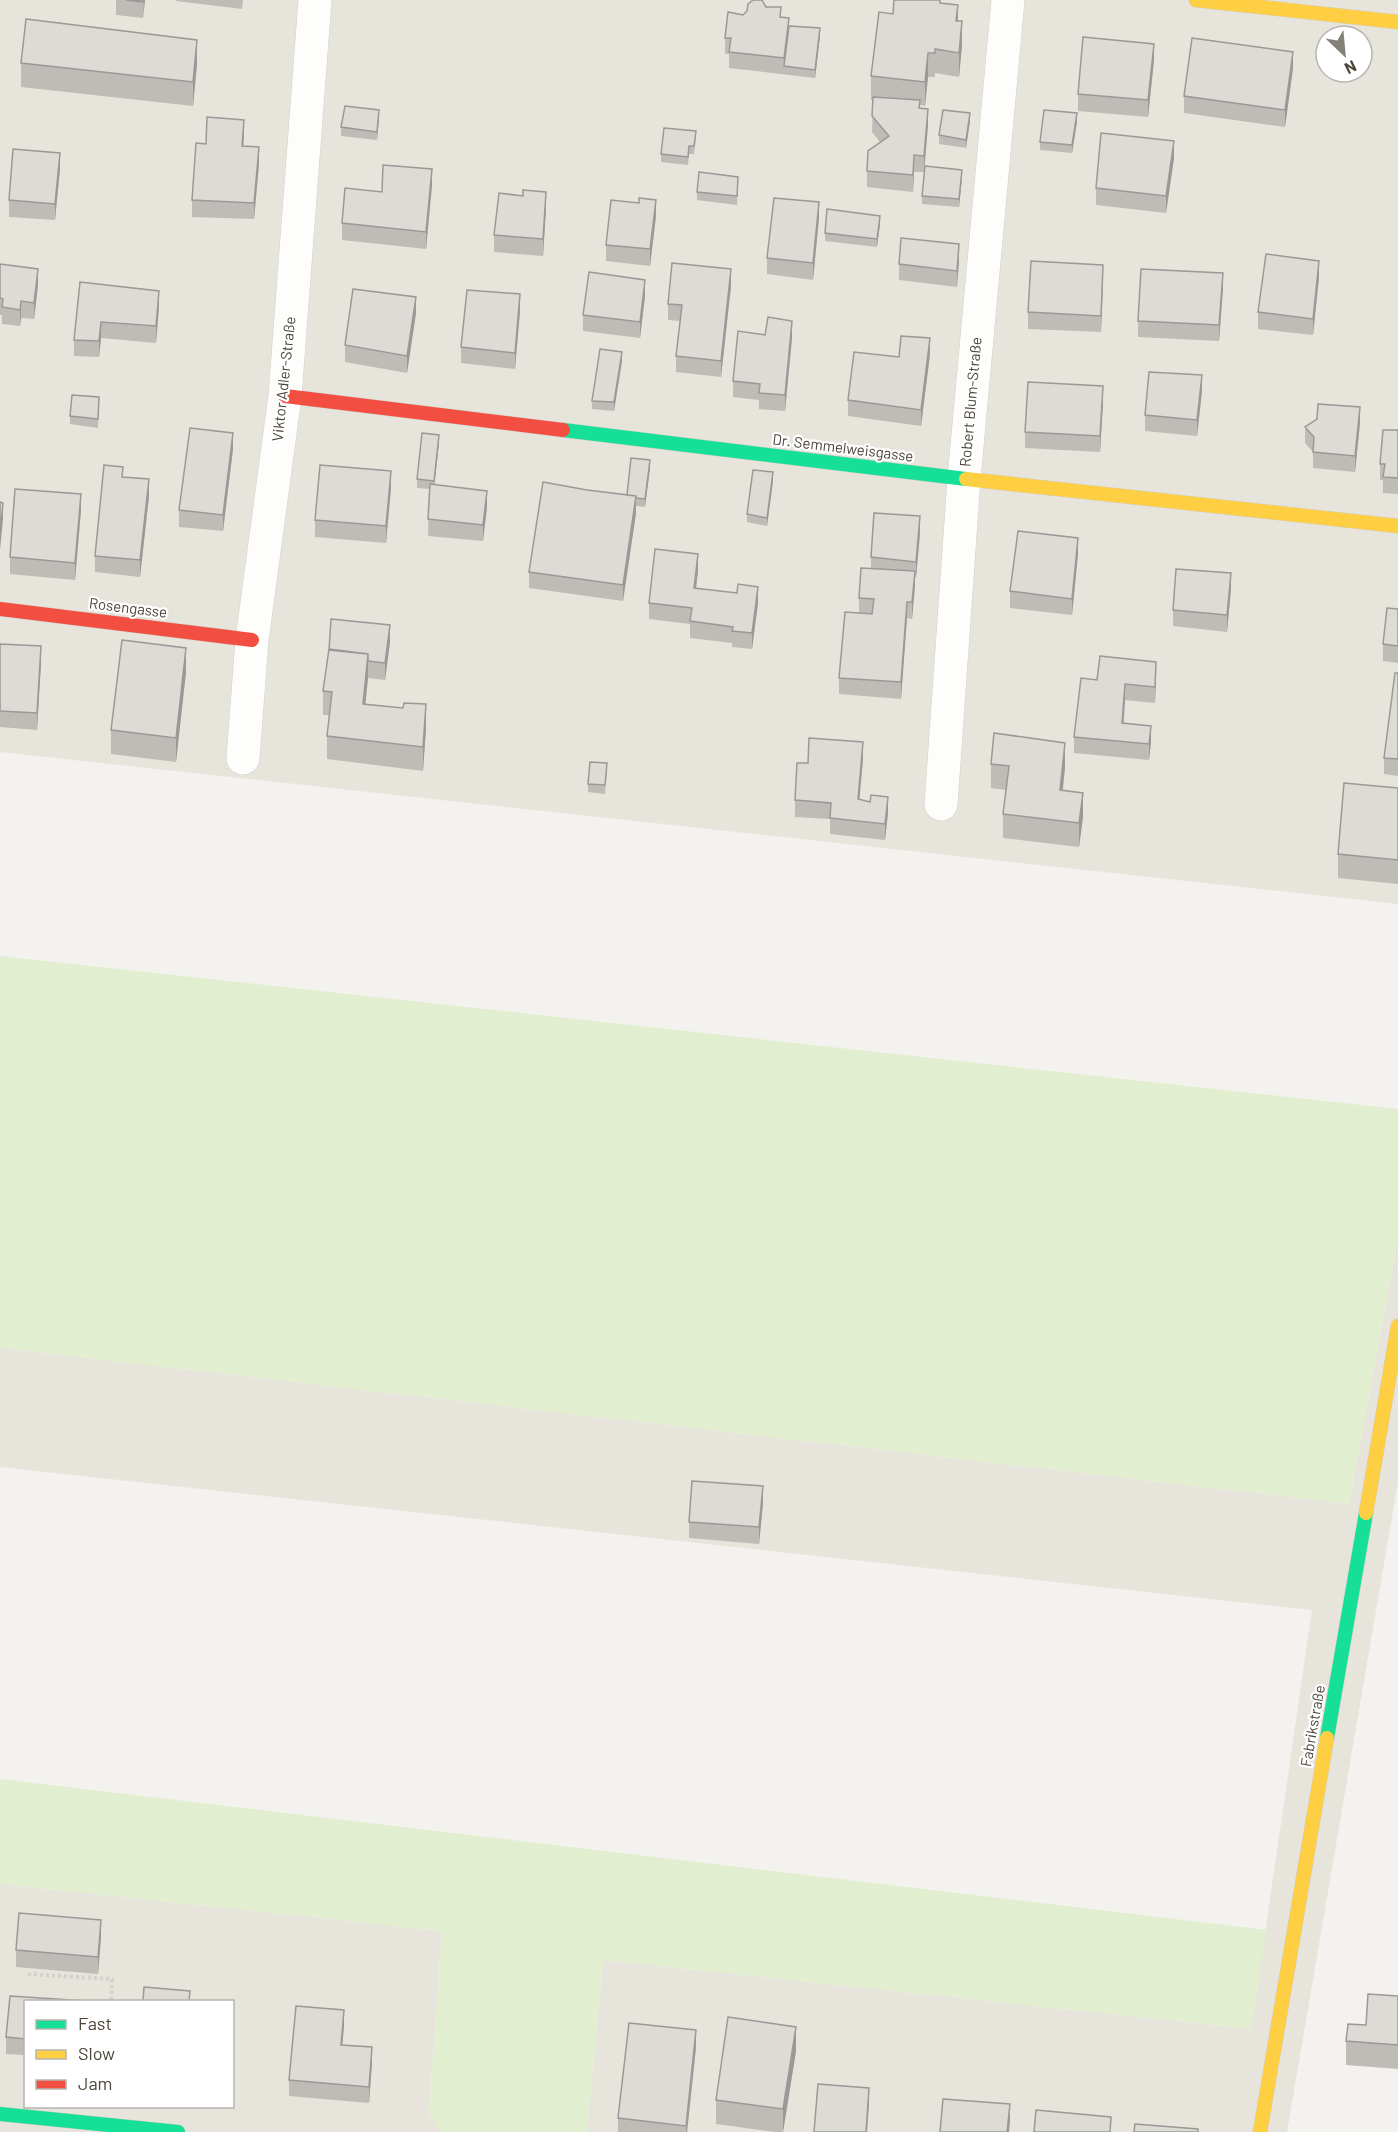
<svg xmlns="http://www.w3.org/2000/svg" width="1398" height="2132" font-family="Barlow,sans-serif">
	<rect width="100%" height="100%" fill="#f4f2ee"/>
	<path fill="#e7e4dc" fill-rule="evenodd" d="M0 0H1398V904L0 752ZM1326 36H1362V72H1326Z
		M1398 1238V1482L1287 2132H587L603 1960 1251 2029 1312 1610 0 1467V1348L1349 1504Z
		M0 1884 442 1931 429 2112 440 2132H0ZM26 2002H232V2106H26Z"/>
	<path fill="#e1eecf" d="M0 956 1398 1109V1238L1349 1504 0 1348Z
		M0 1779 1267 1930 1251 2029 603 1960 587 2132H440L429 2112 442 1931 0 1884Z"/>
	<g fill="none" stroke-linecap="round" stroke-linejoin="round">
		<defs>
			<path id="street" d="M243 758 252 640 285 396 315 0
				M941 804 964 479 1008 0"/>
			<path id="fast" d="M563 430 966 479
				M1327 1738 1366 1513
				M0 2114 178 2132"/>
			<path id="slow" d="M1196 0 1398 22
				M966 479 1398 526
				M1366 1513 1398 1326
				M1260 2132 1327 1738"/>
			<path id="jam" d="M285 396 563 430
				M0 609 252 640"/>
		</defs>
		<use href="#street" stroke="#d2d0cb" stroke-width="34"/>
		<use href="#fast" stroke="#d3cfc5" stroke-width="15"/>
		<use href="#slow" stroke="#d3cfc5" stroke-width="15"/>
		<use href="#jam" stroke="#d3cfc5" stroke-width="15"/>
		<path stroke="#d3d2cc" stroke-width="4" stroke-dasharray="3 3" stroke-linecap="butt" d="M28 1974 112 1979 111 2002"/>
		<use href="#street" stroke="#fdfdfc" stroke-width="33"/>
		<use href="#fast" stroke="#16e098" stroke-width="14"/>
		<use href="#slow" stroke="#ffcf43" stroke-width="14"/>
		<use href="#jam" stroke="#f24e42" stroke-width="14"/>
	</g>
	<path fill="#bfbcb8" d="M116 0H145L143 18 116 15Z
		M176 0H243L242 9 176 1Z
		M941 0V3L958 21 962 45 959 77 935 73V77H928L925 106 920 105V108L928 125 924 172H914L913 192 867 187V171L880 142 872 132 873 100H871V76L893 14Z
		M766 7 781 17 789 26 820 36 815 78 729 68V54H725V38L743 15Z
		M1154 60 1148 117 1078 111V94Z
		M21 63 197 64 193 106 21 87Z
		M1293 68 1285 127 1184 113V96Z
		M379 118 377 140 341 136V127Z
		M970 121 966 148 939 144V135Z
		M1077 122 1072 153 1040 150V142Z
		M244 136 243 147 259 164 254 219 192 217V200L206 144Z
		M696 139 694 154H689L688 165 661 162V154Z
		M1174 158 1166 213 1096 205V188Z
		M60 169 55 220 9 217V200Z
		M962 178 959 207 922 204V196Z
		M432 185 426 249 342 240V223L382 192Z
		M738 185 737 205 697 200V192Z
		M523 196 546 208 543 256 494 252V235Z
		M656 216 650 266 606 261V245Z
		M819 218 813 280 767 274V258Z
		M880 224 877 247 825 241V233Z
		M959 261 957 287 899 280V264Z
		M0 264 38 285 34 319 21 318 20 326 2 324V315H0Z
		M1319 277 1313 335 1258 329V312Z
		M80 282 159 307 156 343 101 338 99 357 74 356V340Z
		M1103 282 1101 332 1028 329V312Z
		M731 286 721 377 676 372V356L680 321 668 320V304Z
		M1223 289 1219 341 1138 337V321Z
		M645 296 640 338 583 331V315Z
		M520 311 515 369 461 363V347Z
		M416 313 407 373 345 362V345Z
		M792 338 785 411 759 409V400L733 397V381Z
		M930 354 921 426 848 416V400L899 357Z
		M622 361 614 411 592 409V401Z
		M1202 391 1197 436 1145 431V415Z
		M1103 403 1100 452 1025 448V432Z
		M99 406 98 428 70 424V416Z
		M1360 423 1355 472 1313 468V452L1305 443V427Z
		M1398 430V494L1383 493V480H1380V464Z
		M439 443 434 485 487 507 483 541 428 536 429 489 417 488V479Z
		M233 449 223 531 179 527V510Z
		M650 468 645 507 636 506V513L623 601 529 588V572L587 490 627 495Z
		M773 481 767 526 747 522V514Z
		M391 488 386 543 315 537V520Z
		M149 496 140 577 95 572V556Z
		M81 510 75 580 10 574V557Z
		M920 533 916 578H915L912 619 907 618 901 699 839 694V678L859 613V598L871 568V557Z
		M1078 554 1072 615 1010 608V591Z
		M698 571 696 588 758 603 752 649 732 647V643L690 638V624L649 619V603Z
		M1231 589 1227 632 1173 626V610Z
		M1398 609V663L1383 661V644Z
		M390 642 385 680 368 678 365 704 426 728 423 771 327 759V736L329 715H323V691Z
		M0 644 41 663 37 730 0 727Z
		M186 672 176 762 111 754V730Z
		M1398 673V776L1384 774V758Z
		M1156 678 1155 703 1125 700 1124 723 1151 742 1149 760 1074 753V737L1097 680Z
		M863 759 859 800 888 813 885 840 830 834V819L795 817V800L808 763Z
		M991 764 1065 767 1063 790 1083 817 1079 847 1003 838V814L1006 790 991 788Z
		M607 771 605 794 588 792V784Z
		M1398 788V884L1338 878V854Z
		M763 1503 759 1544 689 1538V1522Z
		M101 1937 98 1974 16 1967V1950Z
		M1398 1996V2069L1346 2065V2041L1366 2025Z
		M26 2001V2055L6 2054V2037Z
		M344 2026 342 2045 372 2063 369 2103 289 2096V2080Z
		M696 2047 687 2132H618V2118Z
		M796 2051 783 2132H775L716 2124V2100Z"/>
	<path fill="#9b9996" d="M144 0H145L143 18Z
		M958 5V29L956 21Z
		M962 21V45L959 77V53Z
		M820 28V36L815 78V70Z
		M197 40V64L193 106V82Z
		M1154 44V60L1148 117V100Z
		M1293 52V68L1285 127V110Z
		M928 53V77L925 106V82Z
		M928 109V125L924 172V156Z
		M379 110V118L377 140V132Z
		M970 113V121L966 148V140Z
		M1077 113V122L1072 153V145Z
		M244 120V136L242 163V146Z
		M1174 141V158L1166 213V196Z
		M259 147V164L254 219V203Z
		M60 153V169L55 220V204Z
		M914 155V172L913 192V175Z
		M432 169V185L426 249V232Z
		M962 170V178L959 207V199Z
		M546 192V208L543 256V239Z
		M656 200V216L650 266V249Z
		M819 202V218L813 280V263Z
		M880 216V224L877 247V239Z
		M959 244V261L957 287V271Z
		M1319 261V277L1313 335V319Z
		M1103 265V282L1101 332V316Z
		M38 269V285L34 319V303Z
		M731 269V286L721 377V361Z
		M1223 273V289L1219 341V325Z
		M645 280V296L640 338V322Z
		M159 291V307L156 343V326Z
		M520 294V311L515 369V353Z
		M416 297V313L407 373V356Z
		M21 301V318L20 326V310Z
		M792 321V338L785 411V395Z
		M101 322V338L99 357V341Z
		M930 338V354L921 426V410Z
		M622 352V361L614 411V402Z
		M1202 375V391L1197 436V420Z
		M1103 386V403L1100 452V436Z
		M1360 407V423L1355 472V456Z
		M233 433V449L223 531V515Z
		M439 435V443L434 489V481Z
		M650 460V468L645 507V499Z
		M391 471V488L386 543V526Z
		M773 472V481L767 526V518Z
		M149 479V496L140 577V560Z
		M487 491V507L483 541V525Z
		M81 494V510L75 580V563Z
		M636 496V513L623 601V585Z
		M3 503V519L0 550V534Z
		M920 516V533L916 578V562Z
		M1078 538V554L1072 615V599Z
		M698 554V571L694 604V588Z
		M915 571V587L912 619V602Z
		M1231 573V589L1227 632V615Z
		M758 587V603L752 649V633Z
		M907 602V618L901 699V682Z
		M390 625V642L385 680V663Z
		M41 646V663L37 730V713Z
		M186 648V672L176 762V738Z
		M368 654V678L363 728V704Z
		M1156 662V678L1155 703V687Z
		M1125 684V700L1122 739V723Z
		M426 704V728L423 771V747Z
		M1151 726V742L1149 760V744Z
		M863 742V759L858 816V799Z
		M1065 743V767L1060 814V790Z
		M1083 793V817L1079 847V823Z
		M888 797V813L885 840V824Z
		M763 1486V1503L759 1544V1527Z
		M101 1920V1937L98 1974V1957Z
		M344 2010V2026L341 2061V2045Z
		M796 2027V2051L783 2132V2109Z
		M696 2030V2047L687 2132H686Z
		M372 2047V2063L369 2103V2087Z
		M869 2088V2105L867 2132H866Z
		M1010 2104V2121L1009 2132H1007Z"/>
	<path fill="#dedbd6" stroke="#9b9996" stroke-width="1.5" d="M126 0H144L143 2Z
		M753 0H762L766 7H781L780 17 789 18 784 58 729 52 731 38H725L728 12 743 15 747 11 748 4Z
		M894 0H940V3L958 5 956 21H962L959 53 935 49V53H928L925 82 871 76 879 12 893 14Z
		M26 19 197 40 193 82 21 63Z
		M789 26 820 28 815 70 784 66Z
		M1083 37 1154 44 1148 100 1078 94Z
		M1192 38 1293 52 1285 110 1184 96Z
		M873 97 920 100 919 108 928 109 924 156 914 155 913 175 867 171 868 151 889 136 872 116Z
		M345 106 379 110 377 132 341 127Z
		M943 110 970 113 966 140 939 135Z
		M1044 110 1077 113 1072 145 1040 142Z
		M207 117 244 120 242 146 259 147 254 203 192 200 196 143 206 144Z
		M664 128 696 131 694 146H689L688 157 661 154Z
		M1101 133 1174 141 1166 196 1096 188Z
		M13 149 60 153 55 204 9 200Z
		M383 165 432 169 426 232 342 223 345 188 382 192Z
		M925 166 962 170 959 199 922 196Z
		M699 172 738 177 737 196 697 192Z
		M523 190 546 192 543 239 494 235 499 193 523 196Z
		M639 198 656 200 650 249 606 245 611 200 639 203Z
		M774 198 819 202 813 263 767 258Z
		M827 209 880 216 877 239 825 233Z
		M901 238 959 244 957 271 899 264Z
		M1266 254 1319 261 1313 319 1258 312Z
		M1031 261 1103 265 1101 316 1028 312Z
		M672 263 731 269 721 361 676 356 682 305 668 304Z
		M0 264 38 269 34 303 21 301 20 310 2 307 3 299 0 298Z
		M1141 269 1223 273 1219 325 1138 321Z
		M589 272 645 280 640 322 583 315Z
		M80 282 159 291 156 326 101 322 99 341 74 340Z
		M353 289 416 297 407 356 345 345Z
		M467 290 520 294 515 353 461 347Z
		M768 317 792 321 785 395 759 393 760 384 733 381 738 331 765 335Z
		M901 336 930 338 921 410 848 400 854 352 899 357Z
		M600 349 622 352 614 402 592 401Z
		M1149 372 1202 375 1197 420 1145 415Z
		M1028 382 1103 386 1100 436 1025 432Z
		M72 395 99 397 98 419 70 416Z
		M1318 404 1360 407 1355 456 1313 452 1314 437 1305 427 1317 419Z
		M190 428 233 433 223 515 179 510Z
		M1383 430H1398V478L1383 477 1385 464H1380Z
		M422 433 439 435 434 481 417 479Z
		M631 458 650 460 645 499 636 498V496L627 495Z
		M104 465 123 467 122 477 149 479 140 560 95 556Z
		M320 465 391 471 386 526 315 520Z
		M753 470 773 472 767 518 747 514Z
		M543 482 587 490 636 496 623 585 529 572Z
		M430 484 487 491 483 525 428 519Z
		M15 489 81 494 75 563 10 557Z
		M0 502 3 503 0 534Z
		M874 513 920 516 916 562 871 557Z
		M1018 531 1078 538 1072 599 1010 591Z
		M655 549 698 554 694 588 737 593 738 584 758 587 752 633 732 631 733 627 690 621 692 608 649 603Z
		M861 568 915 571 912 602H907L901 682 839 678 845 612 872 614 874 599 859 598Z
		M1176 569 1231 573 1227 615 1173 610Z
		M1387 608 1398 609V646L1383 644Z
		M331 619 390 625 385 663 368 661V654L329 650Z
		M122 640 186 648 176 738 111 730Z
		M0 644 41 646 37 713 0 711Z
		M329 649 368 654 363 704 403 708 404 703 426 704 423 747 327 736 332 692 323 691Z
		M1100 656 1156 662 1155 687 1125 684 1122 723 1151 726 1149 744 1074 737 1081 678 1097 680Z
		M1395 673H1398V759L1384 758Z
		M994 733 1065 743 1060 790 1083 793 1079 823 1003 814 1009 766 991 764Z
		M809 738 863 742 858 799 870 802 871 795 888 797 885 824 830 818 831 803 795 800 797 763H808Z
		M590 762 607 763 605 785 588 784Z
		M1344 783 1398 788V860L1338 854Z
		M692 1481 763 1486 759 1527 689 1522Z
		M19 1913 101 1920 98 1957 16 1950Z
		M144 1987 190 1991 189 2001H143Z
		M1368 1994 1398 1996V2045L1346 2041 1348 2024 1366 2025Z
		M10 1996 87 2001H26V2039L6 2037Z
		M296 2006 344 2010 341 2045 372 2047 369 2087 289 2080Z
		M728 2017 796 2027 783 2109 716 2100Z
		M629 2023 696 2030 686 2126 618 2118Z
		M818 2084 869 2088 866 2132H814Z
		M943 2099 1010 2104 1007 2132H940Z
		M1036 2110 1111 2117 1110 2132H1034Z
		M1135 2124 1198 2129V2132H1134Z"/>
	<g text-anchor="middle" stroke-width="4.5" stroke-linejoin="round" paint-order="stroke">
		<g font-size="15" fill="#4b4439" stroke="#fff">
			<text transform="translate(284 379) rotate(-84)" y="5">Viktor Adler-Straße</text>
			<text transform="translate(971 402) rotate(-85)" y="5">Robert Blum-Straße</text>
			<text transform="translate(843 448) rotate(7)" y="5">Dr. Semmelweisgasse</text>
			<text transform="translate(128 608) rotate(7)" y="5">Rosengasse</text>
			<text transform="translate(1313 1726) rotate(-80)" y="5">Fabrikstraße</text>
		</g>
	</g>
	<rect x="24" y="2000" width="210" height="108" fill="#ffffff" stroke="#b7b4b0" stroke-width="1.5"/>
	<rect x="36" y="2020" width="30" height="9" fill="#16e098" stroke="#b7b4b0" stroke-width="1.5"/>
	<text x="78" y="2030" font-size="18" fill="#4b4439">Fast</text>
	<rect x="36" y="2050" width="30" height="9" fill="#ffcf43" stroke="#b7b4b0" stroke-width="1.5"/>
	<text x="78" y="2060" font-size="18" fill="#4b4439">Slow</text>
	<rect x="36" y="2080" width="30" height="9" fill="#f24e42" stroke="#b7b4b0" stroke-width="1.5"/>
	<text x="78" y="2090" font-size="18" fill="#4b4439">Jam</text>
	<g transform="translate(1344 54) rotate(154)"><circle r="28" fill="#ffffff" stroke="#b7b4b0" stroke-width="1.5"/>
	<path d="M0-4.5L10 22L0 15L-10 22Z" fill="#868178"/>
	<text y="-9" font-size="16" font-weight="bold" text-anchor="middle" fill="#4b4439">N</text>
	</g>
</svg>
